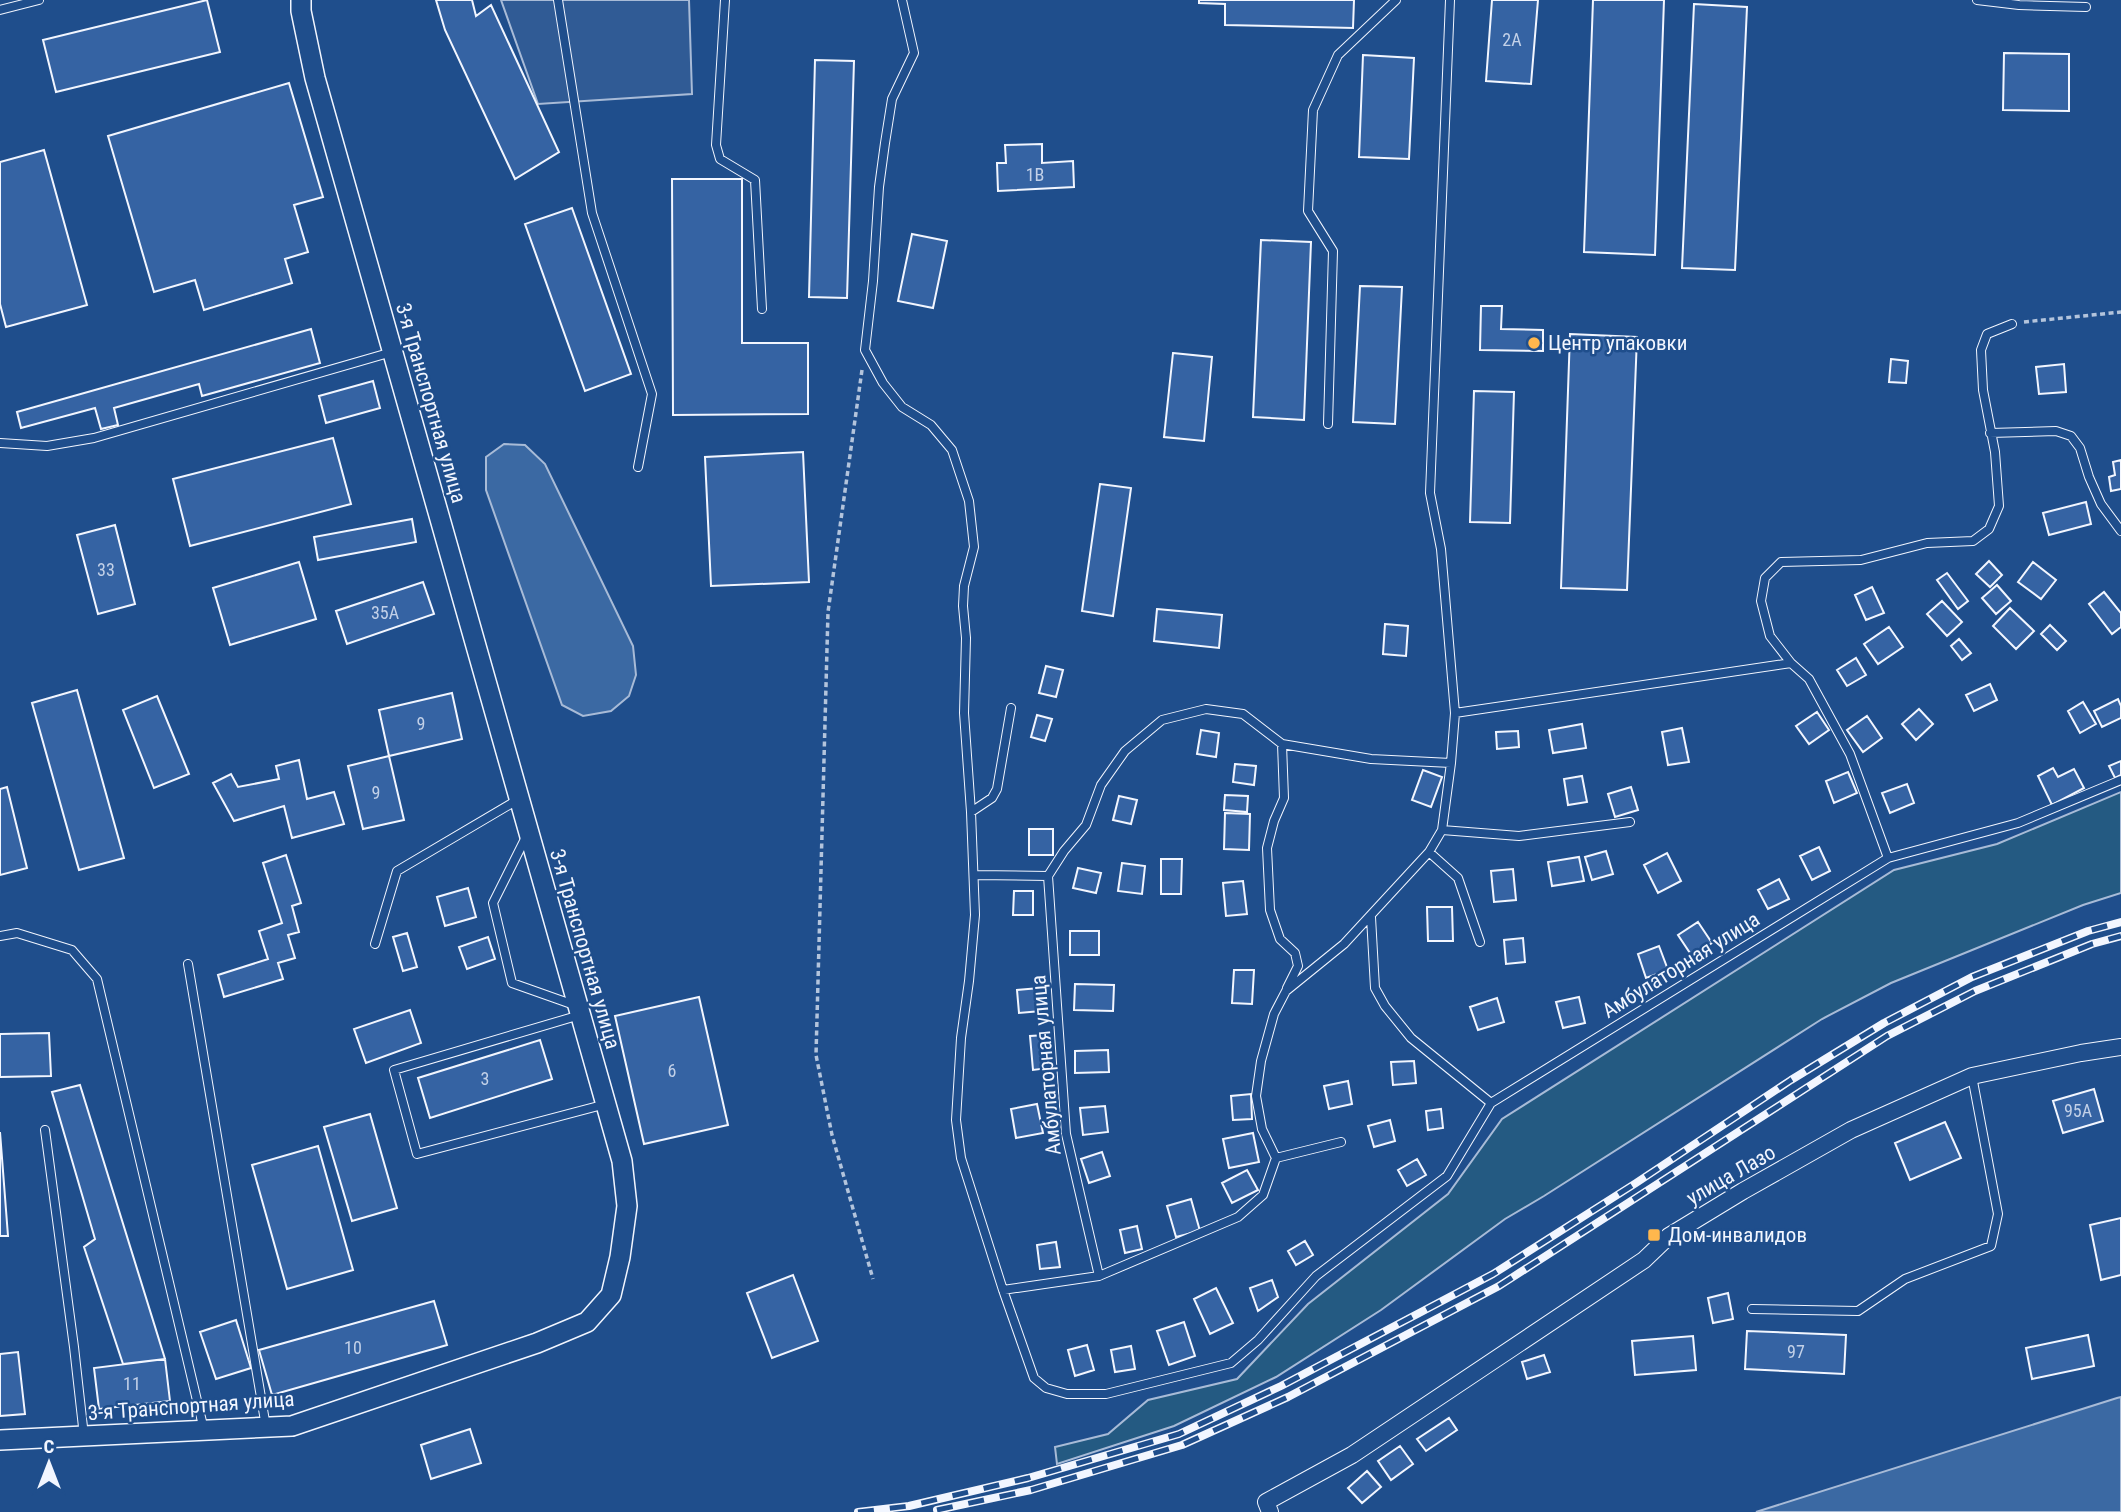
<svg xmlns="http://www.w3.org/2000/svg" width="2121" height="1512" font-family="'Roboto Condensed',sans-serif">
	<rect width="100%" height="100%" fill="#1f4e8c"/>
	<path fill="#245a82" stroke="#a8bbd7" stroke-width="2" d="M2121 792V893L2083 905 1891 983 1822 1019 1544 1196 1505 1219 1381 1310 1276 1377 1174 1426 1057 1464 1055 1447 1108 1434 1148 1400 1237 1379 1308 1304 1448 1194 1502 1119 1894 870 1997 844Z"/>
	<path fill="#305b95" stroke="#a8bbd7" stroke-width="2" d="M501 0H689L692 94 538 104Z"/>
	<path fill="#3b69a3" stroke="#a8bbd7" stroke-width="2" d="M504 444 525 445 545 464 633 646 636 675 629 696 611 711 583 716 562 705 486 490V457Z
		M2121 1397V1512H1756L2117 1398Z"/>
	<path fill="#3563a3" stroke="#f2f6ff" stroke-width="2" d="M207 0 220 52 56 92 43 40Z
		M436 0H472L476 16 491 5 559 152 515 179 445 30Z
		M1199 0H1354L1353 28 1225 25V4L1199 3Z
		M1492 0H1538L1531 84 1486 81Z
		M1593 0H1664L1655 255 1584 252Z
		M1694 4 1747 7 1735 270 1682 268Z
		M2004 53 2069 54V111L2003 110Z
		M1363 55 1414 58 1409 159 1359 157Z
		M815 60 854 61 847 298 809 297Z
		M289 83 323 197 294 205 308 252 285 259 292 283 204 310 195 280 154 292 108 136Z
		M1042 144V163L1073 161 1074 187 998 191 997 163H1006L1005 145Z
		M44 150 87 305 6 327 0 304V162Z
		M672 179H742V343H808V414L673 415Z
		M572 208 631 374 585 391 525 224Z
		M912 234 947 241 933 308 898 301Z
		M1261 240 1311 242 1304 420 1253 417Z
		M1360 286 1402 287 1395 424 1353 422Z
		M1481 306H1502L1501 329 1543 330V351L1480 350Z
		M311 329 320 363 202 396 199 384 114 408 118 425 101 429 95 408 21 428 17 412Z
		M1570 334 1637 337 1627 590 1561 588Z
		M1173 353 1212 357 1204 441 1164 437Z
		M1891 359 1908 361 1906 383 1889 382Z
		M2064 364 2066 392 2039 394 2036 367Z
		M373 381 380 408 326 423 319 396Z
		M1474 391 1514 392 1510 523 1470 522Z
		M333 438 351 504 190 546 173 479Z
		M803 452 809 582 711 586 705 457Z
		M2121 460V489L2111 491 2109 477 2115 475 2113 462Z
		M1100 484 1131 488 1113 616 1082 611Z
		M2086 502 2091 524 2049 535 2043 513Z
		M412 519 416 542 318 560 314 537Z
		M115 525 135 604 98 614 77 535Z
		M1989 561 2002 575 1990 587 1976 574Z
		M299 562 316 619 230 645 213 588Z
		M2033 562 2056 580 2041 599 2018 582Z
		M1947 573 1968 601 1958 609 1937 580Z
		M423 582 434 614 347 644 336 611Z
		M1997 585 2011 601 1996 614 1982 598Z
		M1872 587 1884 613 1866 620 1855 595Z
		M2104 592 2121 613V627L2112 634 2089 604Z
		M1942 601 1962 622 1947 636 1927 614Z
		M2010 608 2034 631 2016 649 1993 626Z
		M1157 609 1222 615 1219 648 1154 641Z
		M1385 624 1408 626 1406 656 1383 654Z
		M2050 625 2066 641 2057 650 2041 634Z
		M1889 627 1903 647 1878 664 1864 644Z
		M1959 639 1971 653 1962 660 1951 646Z
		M1856 658 1866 675 1847 686 1837 670Z
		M1046 666 1063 670 1056 697 1039 693Z
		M1990 684 1997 700 1974 711 1966 695Z
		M77 690 124 858 79 870 32 703Z
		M452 693 462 739 389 756 379 710Z
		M157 696 189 774 154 788 123 710Z
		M2118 699 2121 706V718L2102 727 2094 711Z
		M2083 702 2096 724 2080 733 2068 711Z
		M1919 709 1933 724 1916 740 1902 724Z
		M1817 712 1829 730 1809 744 1796 726Z
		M1037 715 1052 719 1045 741 1031 737Z
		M1867 716 1882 738 1863 752 1847 730Z
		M1582 724 1586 748 1553 753 1549 730Z
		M1682 728 1689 762 1668 765 1662 732Z
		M1201 730 1219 733 1216 757 1197 754Z
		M1518 731 1519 747 1497 749 1496 732Z
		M389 756 404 820 363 829 348 766Z
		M299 760 307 799 334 792 344 824 292 838 284 806 234 821 213 783 231 774 238 787 279 779 276 766Z
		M2121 761V775L2115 778 2109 766Z
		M1235 764 1256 766 1254 785 1233 782Z
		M2053 768 2058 777 2074 769 2084 788 2052 805 2038 776Z
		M1423 770 1442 777 1431 807 1412 800Z
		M1848 772 1857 793 1834 803 1826 781Z
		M1582 776 1587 802 1568 805 1564 779Z
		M1907 784 1914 803 1890 813 1882 793Z
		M7 787 27 868 0 875V789Z
		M1631 787 1638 810 1615 817 1608 794Z
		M1225 795 1248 796 1247 812 1224 810Z
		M1119 796 1137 800 1131 824 1113 820Z
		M1225 813 1250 814 1249 850 1224 849Z
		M1029 829H1053V855H1029Z
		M1819 847 1830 871 1812 880 1800 856Z
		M1606 851 1613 874 1592 880 1585 857Z
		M1667 853 1681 881 1658 893 1644 865Z
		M286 855 301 903 292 906 299 932 288 935 295 958 278 963 283 979 224 997 218 975 268 959 259 931 282 923 263 863Z
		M1579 857 1584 881 1552 886 1548 862Z
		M1161 859H1182L1181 894H1161Z
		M1122 863 1145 866 1142 894 1118 891Z
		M1078 868 1101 873 1096 893 1073 888Z
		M1513 869 1516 900 1494 902 1491 871Z
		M1779 879 1789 899 1768 909 1758 890Z
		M1243 881 1247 914 1226 916 1223 883Z
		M468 888 476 917 445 926 437 897Z
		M1014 891H1033V915H1013Z
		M1427 907H1452L1453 941H1428Z
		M1698 922 1712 943 1692 956 1678 935Z
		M1070 931H1099V955H1070Z
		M407 933 417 967 403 971 393 937Z
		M488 937 495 959 467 969 459 947Z
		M1523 938 1525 962 1506 964 1504 940Z
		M1659 946 1668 970 1646 978 1638 954Z
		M1234 970H1254L1252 1004 1232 1003Z
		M1075 984 1114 985 1113 1011 1074 1010Z
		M1039 988 1041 1011 1019 1013 1017 990Z
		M699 997 728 1125 644 1144 615 1016Z
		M1579 997 1585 1023 1563 1028 1556 1002Z
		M1497 998 1504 1022 1478 1030 1470 1007Z
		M410 1010 421 1043 366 1063 354 1029Z
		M49 1033 51 1076 0 1077V1034Z
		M1046 1035 1049 1068 1033 1070 1030 1036Z
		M540 1040 552 1079 430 1118 418 1078Z
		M1108 1050 1109 1072 1075 1073V1051Z
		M1414 1061 1416 1083 1393 1085 1391 1062Z
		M1348 1081 1352 1104 1329 1109 1324 1086Z
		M80 1085 165 1359 123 1364 84 1247 95 1239 52 1092Z
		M2094 1089 2103 1121 2063 1133 2053 1101Z
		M1251 1094 1252 1119 1233 1120 1231 1096Z
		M1037 1104 1043 1133 1016 1138 1011 1109Z
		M1105 1106 1108 1132 1083 1135 1080 1108Z
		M1441 1109 1443 1128 1428 1130 1426 1111Z
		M370 1114 397 1208 352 1221 324 1127Z
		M1390 1120 1395 1141 1374 1147 1368 1126Z
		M1945 1122 1961 1158 1910 1180 1895 1143Z
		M0 1132 8 1236H0Z
		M1253 1133 1259 1162 1229 1168 1223 1139Z
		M318 1146 353 1270 287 1289 252 1165Z
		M1102 1152 1110 1176 1089 1183 1081 1159Z
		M1417 1159 1426 1175 1407 1186 1398 1170Z
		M1247 1170 1258 1190 1232 1203 1222 1183Z
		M1191 1199 1200 1231 1176 1237 1167 1206Z
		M2121 1218V1275L2101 1280 2090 1225Z
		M1137 1226 1142 1249 1125 1253 1120 1230Z
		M1305 1241 1313 1255 1296 1265 1288 1251Z
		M1056 1242 1060 1267 1040 1269 1037 1245Z
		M793 1275 818 1341 772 1358 747 1293Z
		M1272 1280 1278 1297 1258 1311 1250 1288Z
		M1216 1288 1233 1323 1210 1334 1194 1299Z
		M1728 1293 1733 1319 1713 1323 1708 1298Z
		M434 1301 447 1345 272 1395 259 1350Z
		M236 1320 251 1368 216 1379 200 1332Z
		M1184 1322 1195 1356 1169 1365 1157 1331Z
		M1747 1331 1846 1335 1844 1374 1745 1369Z
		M2088 1335 2094 1366 2032 1379 2026 1348Z
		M1693 1336 1696 1370 1635 1375 1632 1341Z
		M1087 1345 1094 1370 1075 1376 1068 1350Z
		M1131 1346 1135 1369 1115 1372 1111 1350Z
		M18 1352 25 1414 0 1416V1354Z
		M1544 1355 1550 1372 1527 1379 1522 1362Z
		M165 1359 170 1401 99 1409 94 1368Z
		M1449 1418 1457 1430 1426 1451 1417 1439Z
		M470 1429 481 1463 431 1479 421 1445Z
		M1400 1446 1413 1464 1391 1480 1378 1461Z
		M1367 1471 1381 1487 1362 1503 1348 1488Z"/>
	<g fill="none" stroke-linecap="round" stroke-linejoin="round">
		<defs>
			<path id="service" d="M558 0 592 213 652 394 638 467
				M725 0 716 145 720 159 755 180 762 309
				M902 0 914 53 892 99 885 143 879 187 873 281 865 350 883 383 902 407 931 425 952 450 969 501 974 547 964 586 963 606 966 638 964 713 971 812
				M1450 0 1430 493 1441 549 1455 713 1451 763 1371 759 1282 744 1243 714 1206 709 1162 720 1125 751 1101 785 1086 825 1064 851 1048 876 1066 1134 1099 1276 1238 1217 1263 1195 1276 1158 1262 1129 1256 1096 1261 1061 1274 1014 1286 991 1344 944 1429 852 1442 830 1451 763
				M1977 0 2019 5 2086 7
				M0 10 39 0
				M1328 424 1333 251 1308 211 1313 110 1338 55 1396 0
				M1990 433 2056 431 2071 436 2080 448 2089 477 2101 504 2121 531
				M0 443 47 446 94 438 392 352
				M1791 663 1809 679 1850 754 1888 858
				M1011 708 997 789 992 798 971 812 975 915 969 981 961 1038 956 1120 961 1158 1003 1290 1034 1378 1046 1388 1067 1394H1106L1231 1363 1258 1340 1316 1276 1447 1176 1491 1103 1888 858 2018 823 2121 780
				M1455 713 1791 663 1770 636 1761 601 1765 578 1781 562 1861 560 1927 543 1973 541 1989 529 1999 506 1995 452 1983 390 1981 350 1987 334 2012 324
				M1282 744 1284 798 1274 821 1267 848 1270 910 1280 939 1295 953 1298 966 1287 988
				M1442 830 1519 836 1630 822
				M526 837 493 903 512 983 577 1006
				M1429 852 1458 878 1480 942
				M974 875 1048 876
				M1371 917 1375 988 1385 1006 1411 1038 1491 1103
				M0 936 17 933 72 950 97 979 204 1430
				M375 944 397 871 519 799
				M188 964 266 1427
				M580 1015 394 1070 417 1154 606 1104
				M45 1130 74 1347 84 1436
				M1276 1158 1341 1142
				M1003 1290 1099 1276
				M1752 1309 1858 1311 1905 1279 1991 1246 1998 1214 1972 1076"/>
			<path id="minor" d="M1270 1512 1266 1502 1352 1455 1644 1260 1669 1236 1743 1191 1851 1130 1972 1076 2081 1053 2121 1047"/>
			<path id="tertiary" d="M0 1440 292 1426 537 1343 587 1322 611 1295 620 1257 627 1206 622 1161 315 78 301 11V0"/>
		</defs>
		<use href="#service" stroke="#f2f6ff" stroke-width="10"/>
		<use href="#minor" stroke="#f2f6ff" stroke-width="18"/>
		<use href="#tertiary" stroke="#f2f6ff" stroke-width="22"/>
		<path stroke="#b3c4dc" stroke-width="3.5" stroke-dasharray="5 3.5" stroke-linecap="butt" d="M2024 322 2121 312
			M862 370 828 612 816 1055 832 1135 873 1279"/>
		<use href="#service" stroke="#1f4e8c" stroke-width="8"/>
		<use href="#minor" stroke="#1f4e8c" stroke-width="16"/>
		<use href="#tertiary" stroke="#1f4e8c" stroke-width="19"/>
		<defs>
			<path id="rail" d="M937 1510 1031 1490 1182 1445 1288 1397 1499 1286 1887 1036 1975 991 2092 944 2121 936
				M858 1512 909 1506 1028 1478 1179 1434 1281 1386 1493 1274 1636 1183 1791 1080 1884 1023 1972 977 2088 931 2121 922"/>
		</defs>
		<use href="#rail" stroke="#f2f6ff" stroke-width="8"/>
		<use href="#rail" stroke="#1f4e8c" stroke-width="5" stroke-dasharray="16" stroke-linecap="butt"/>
	</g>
	<g fill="#ffb74d" stroke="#1f4e8c" stroke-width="2.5">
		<circle cx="1534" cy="343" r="7"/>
		<rect x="1647" y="1228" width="14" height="14" rx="3.5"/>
	</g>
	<g text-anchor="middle" stroke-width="5" stroke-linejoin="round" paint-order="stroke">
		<g font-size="18" fill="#c3d1e8">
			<text x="1512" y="46">2А</text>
			<text x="1035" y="181">1В</text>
			<text x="106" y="576">33</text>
			<text x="385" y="619">35А</text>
			<text x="421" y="730">9</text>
			<text x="376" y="799">9</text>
			<text x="672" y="1077">6</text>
			<text x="485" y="1085">3</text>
			<text x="2078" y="1117">95А</text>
			<text x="353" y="1354">10</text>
			<text x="1796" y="1358">97</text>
			<text x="132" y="1390">11</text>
		</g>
		<g font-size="21" fill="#f2f6ff" stroke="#1f4e8c" text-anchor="start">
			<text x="1548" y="350">Центр упаковки</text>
			<text x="1668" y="1242">Дом-инвалидов</text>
		</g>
		<g font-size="21" fill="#f2f6ff" stroke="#1f4e8c">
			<text transform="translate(431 403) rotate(74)" y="7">3-я Транспортная улица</text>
			<text transform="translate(585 949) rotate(74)" y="7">3-я Транспортная улица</text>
			<text transform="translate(1681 965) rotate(-32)" y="7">Амбулаторная улица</text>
			<text transform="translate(1046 1065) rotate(-95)" y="7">Амбулаторная улица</text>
			<text transform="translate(1731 1175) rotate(-30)" y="7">улица Лазо</text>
			<text transform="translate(191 1406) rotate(-4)" y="7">3-я Транспортная улица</text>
		</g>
	</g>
	<g transform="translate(49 1463)" stroke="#1f4e8c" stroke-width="5" paint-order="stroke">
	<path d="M0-5L12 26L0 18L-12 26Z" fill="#f2f6ff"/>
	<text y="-10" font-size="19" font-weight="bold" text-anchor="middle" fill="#f2f6ff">С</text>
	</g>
</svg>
